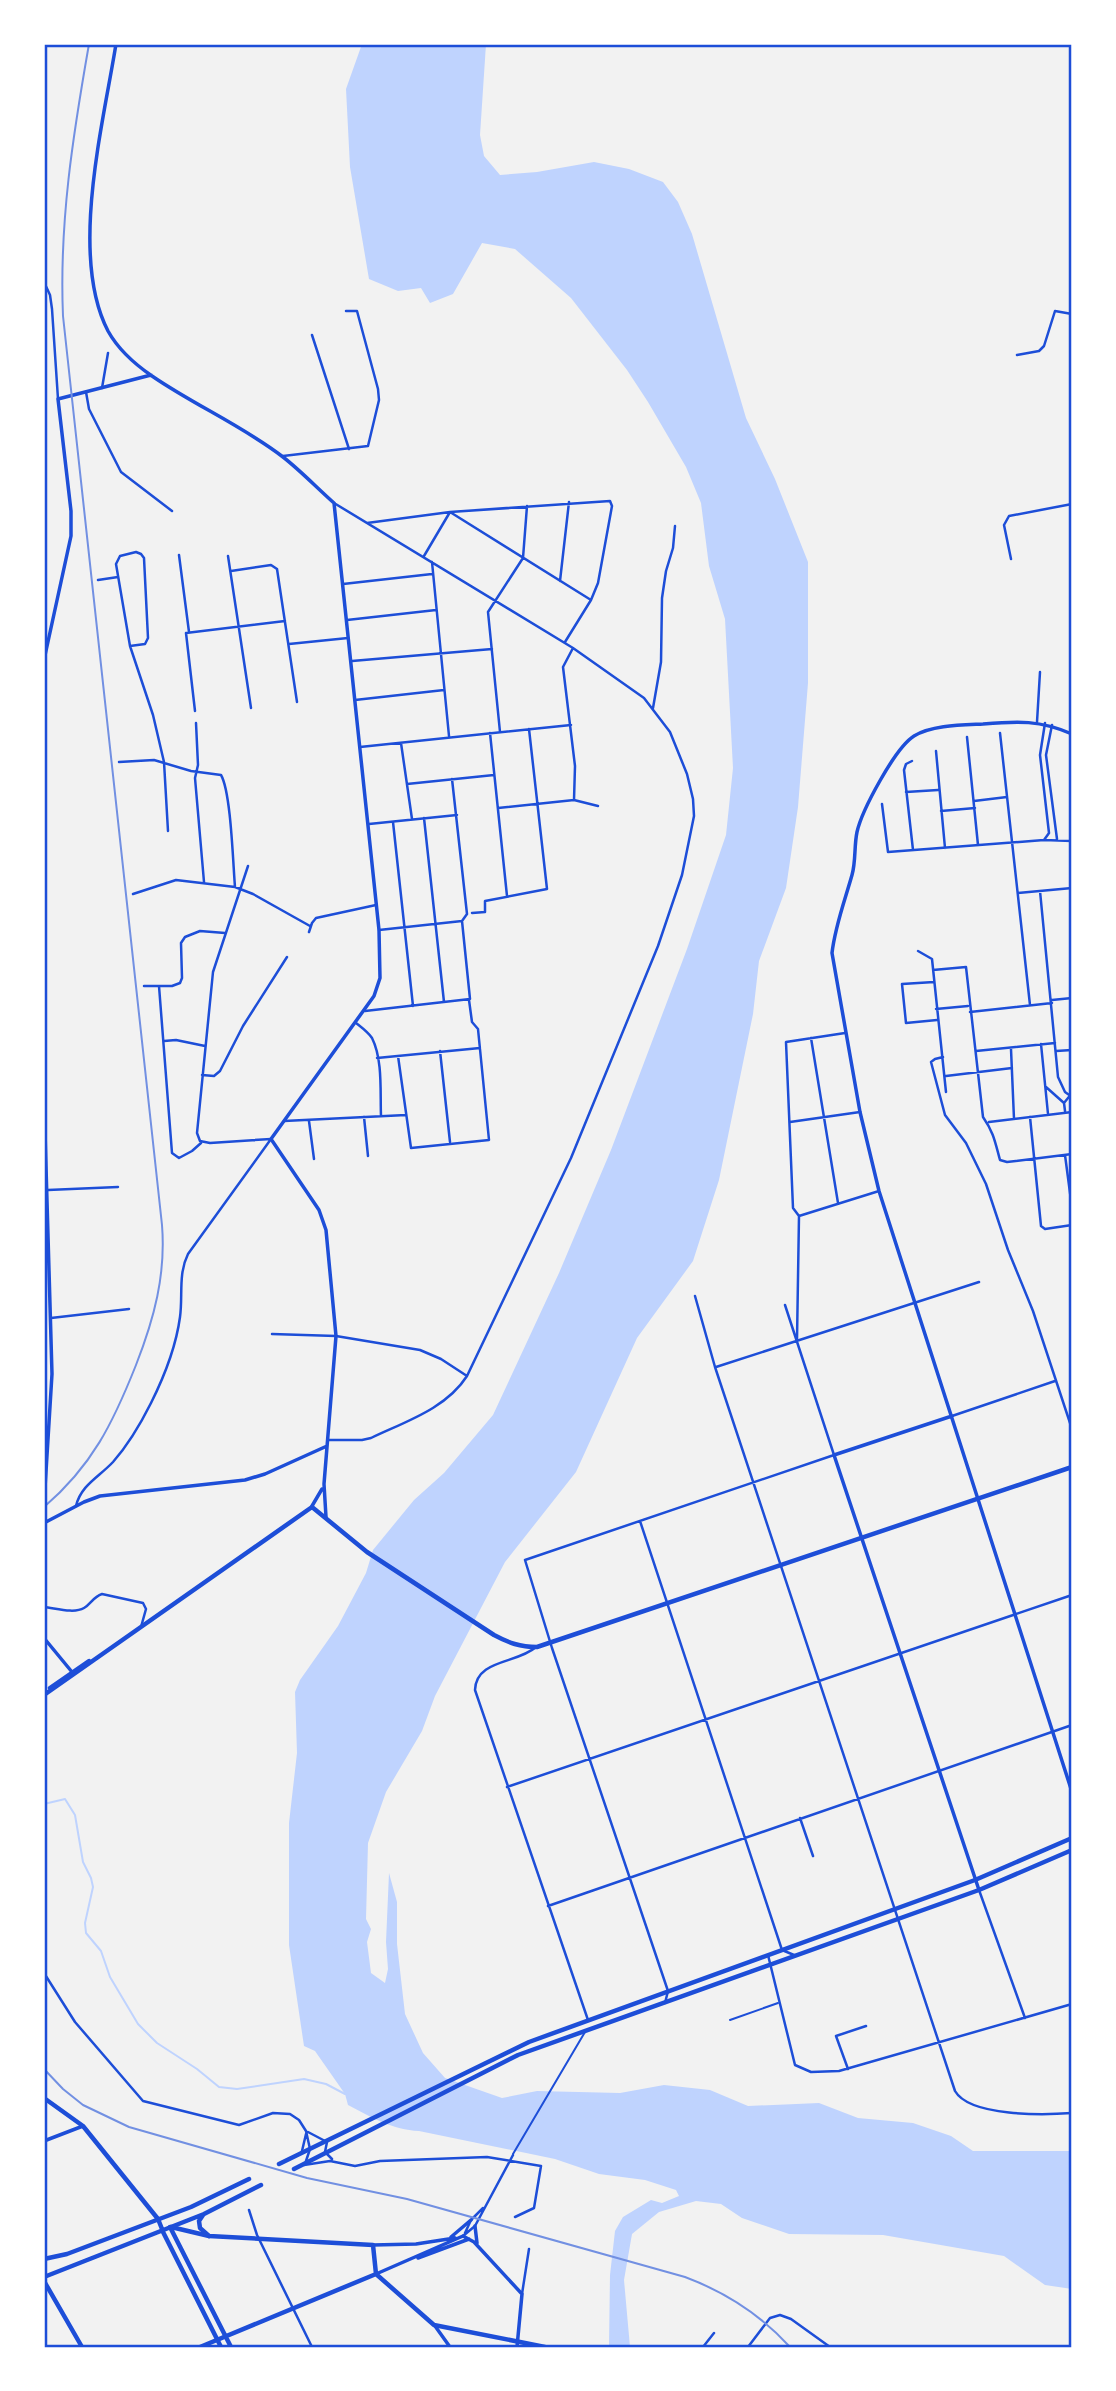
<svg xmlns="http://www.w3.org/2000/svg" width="1116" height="2391" font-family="Jost,sans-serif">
	<rect width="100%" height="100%" fill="#f2f2f2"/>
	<path fill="#bfd3fe" d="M362 44H486L480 135 484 156 500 175 537 172 594 162 629 169 663 182 678 202 692 234 746 418 775 479 808 562V683L798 807 786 888 759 961 753 1014 719 1180 693 1261 637 1338 576 1472 505 1562 435 1696 422 1731 386 1792 368 1843 366 1919 371 1929 367 1942 371 1973 385 1983 388 1969 386 1942 389 1873 397 1902V1944L405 2014 423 2053 445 2078 502 2098 537 2091 620 2093 664 2085 710 2090 748 2106 819 2103 858 2118 913 2123 951 2136 973 2151H1072V2289L1045 2285 1004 2256 883 2235 789 2234 742 2218 721 2204 696 2201 659 2212 632 2234 624 2280 630 2347H609L610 2275 615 2231 623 2217 651 2200 662 2203 679 2196 676 2190 645 2180 599 2174 555 2159 419 2131C393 2130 371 2117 348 2105L345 2094 315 2051 304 2046 289 1945V1823L297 1753 295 1692 300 1680 338 1626 366 1573 373 1550 414 1500 444 1473 493 1415 559 1273 611 1150 687 949 726 835 733 768 725 619 709 566 701 503 686 467 648 402 627 370 571 298 515 249 482 243 453 294 430 303 421 288 398 291 369 279 350 167 346 89Z"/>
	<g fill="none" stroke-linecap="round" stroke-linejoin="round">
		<path stroke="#bfd3fe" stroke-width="2" d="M44 1804 65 1799 75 1815 83 1862 91 1878 93 1887 85 1923 86 1933 101 1951 110 1977 138 2024 157 2043 197 2069 219 2087 237 2089 304 2079 326 2084 345 2094"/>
		<path stroke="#1d4ed8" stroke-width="2" d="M730 2020 778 2003"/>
		<path stroke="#1d4ed8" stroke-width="2" d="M513 2154 585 2032"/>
		<path stroke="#1d4ed8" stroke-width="2.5" d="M44 282 50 295 52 309 58 399
			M312 335 349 449
			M1017 355 1039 351 1044 346 1055 311 1072 314
			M102 388 108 353
			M86 392 89 409 121 472 172 511
			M283 456 368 446 379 400 378 389 357 311H346
			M367 523 450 512 610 501 612 506 598 583 591 600 565 642
			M179 555 189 632
			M228 556 251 708
			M424 556 450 512 591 600
			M1011 559 1004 525 1009 516 1072 504
			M432 562 449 736
			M231 571 271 565 277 569 297 702
			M98 580 118 577
			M560 581 569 502
			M343 584 432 574
			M347 620 436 610
			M289 644 348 638
			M130 646 145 644 148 638 144 558 141 554 136 552 120 556 116 564 130 646 153 715 164 762 168 831
			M573 648 563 667 575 766 574 800
			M352 661 492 649
			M355 700 444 690
			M653 708 661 662 662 598 666 571 673 548 675 526
			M195 711 186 633 285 621
			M1037 722 1040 672
			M196 723 198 765 195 778 204 882
			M1052 725 1046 755 1057 839
			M500 732 488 612 523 558 527 506
			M490 733 507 896
			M1000 733 1030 1005
			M967 737 978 845
			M401 743 412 819
			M360 747 571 725
			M936 751 945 848
			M912 761 906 764 904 770 913 850
			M119 762 154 760 191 771 221 775C231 792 233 864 235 887
			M407 784 494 775
			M906 792 938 790
			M974 801 1007 797
			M882 804 888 852 1044 840 1072 841
			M498 808 574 800 598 806
			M941 811 975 808
			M424 818 444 1002
			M393 822 413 1006
			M369 824 457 815
			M1044 840 1049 833 1040 755 1045 723
			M248 866 213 972 197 1133 200 1141 210 1143 271 1139
			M1040 891 1058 1077 1065 1092 1072 1097
			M1018 893 1072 888
			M133 894 176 880 235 887 253 894 310 926
			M472 913 485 912V901L547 889 529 729
			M379 930 462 921
			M309 932 312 923 316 918 376 905
			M918 951 932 959 946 1092
			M933 970 966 967 983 1117C994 1133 995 1142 1000 1160L1007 1162 1072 1154
			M934 982 902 984 906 1023 937 1020
			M144 986H172L180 983 182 978 181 943 185 937 200 931 225 933
			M159 986 172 1153 179 1158 192 1151 201 1143
			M1052 1000 1072 998
			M936 1009 968 1006
			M365 1011 470 999 462 921 467 914 452 779
			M970 1012 1052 1003
			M356 1023C361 1027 368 1032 372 1038 383 1060 380 1092 381 1116
			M811 1038 838 1203
			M164 1041 176 1040 205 1046
			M1041 1044 1048 1114
			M1011 1049 1014 1119
			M440 1051 450 1142
			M976 1051 1055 1043
			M1056 1051 1072 1050
			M398 1056 411 1148 489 1140 478 1029 472 1022 469 1000
			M943 1057 935 1059 931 1062 945 1115 966 1143 986 1184 1008 1250 1033 1311 1072 1429
			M377 1058 480 1048
			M202 1075 214 1076 220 1071 243 1026 287 957
			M946 1076 1012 1068
			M1046 1087 1064 1103
			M1065 1111 1064 1103 1072 1093
			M364 1117 368 1156
			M1030 1117 1041 1226 1045 1229 1072 1225
			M284 1121 406 1115
			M309 1121 314 1159
			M790 1122 860 1112
			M989 1122 1072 1112
			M1065 1155 1072 1208
			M48 1190 118 1187
			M799 1216 879 1191
			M695 1296 715 1367 955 2091C970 2117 1045 2115 1072 2113
			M51 1318 129 1309
			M272 1334 336 1336 420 1350 441 1359 467 1376
			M797 1340 799 1216 793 1208 786 1042 845 1033
			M716 1367 979 1282
			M952 1416 1055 1381
			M328 1440H362L371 1438C404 1422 446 1409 467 1376L571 1158 658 946 682 875 694 816 693 799 687 774 670 732 644 698 573 648 334 503
			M76 1506C81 1485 99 1477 113 1462 128 1445 141 1423 151 1403 164 1377 176 1347 180 1317 183 1296 178 1274 188 1254L271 1139
			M640 1521 782 1950 794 1955
			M44 1607C55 1608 74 1614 84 1608 91 1604 93 1597 102 1594L143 1603 146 1609 141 1627
			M536 1647C517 1664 476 1659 475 1690L588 2020
			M507 1787 1072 1595
			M800 1818 813 1856
			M979 1890 1025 2018
			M548 1906 1072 1725
			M768 1955 795 2065 811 2072 839 2071 1072 2004
			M44 1973 75 2022 143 2101 239 2125 273 2113 290 2114 299 2120 306 2131 310 2149 306 2161
			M665 2003 668 1991 552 1648 525 1560 834 1455 785 1305
			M848 2069 836 2036 866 2026
			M308 2132 327 2142 325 2152 332 2159
			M302 2151 306 2134
			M304 2165 330 2161 355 2166 380 2161 487 2157 541 2166 534 2208 515 2217
			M249 2210 257 2235 312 2347
			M465 2233 471 2220 483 2208
			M463 2236 475 2226 513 2155
			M522 2294 529 2249
			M703 2347 714 2333
			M748 2347 770 2318 780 2315 791 2319 830 2347"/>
		<path stroke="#1d4ed8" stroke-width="3.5" d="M116 44C103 125 69 256 108 331 118 349 136 365 152 376 194 405 243 426 283 457 301 471 317 488 334 503L379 930 380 978 374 996 271 1139 319 1210 326 1230 336 1336 324 1484 326 1517
			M44 660 71 536V511L58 399 151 375
			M1072 734C1040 720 1018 721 983 724 962 725 932 725 914 736 895 748 862 810 857 832 854 846 856 861 852 875 845 900 835 926 832 953L860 1112 879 1191 1072 1792
			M44 1097 52 1374 44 1504
			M952 1416 834 1455 979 1890
			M312 1506 322 1489
			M44 1523 84 1502 100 1496 245 1480 265 1474 327 1446
			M44 1638 72 1672
			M44 2141 83 2126
			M475 2226 477 2243
			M463 2236 474 2242 522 2294 517 2347
			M451 2237 471 2220
			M373 2245 416 2244 455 2238
			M418 2258 469 2239
			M376 2274 463 2236
			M435 2326 450 2347"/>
		<path stroke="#1d4ed8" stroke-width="4.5" d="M50 1688 89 1661
			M44 1695 312 1507 367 1552 494 1635C509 1643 520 1647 537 1647L1072 1467
			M170 2227 231 2347
			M171 2227 209 2236 373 2245 376 2274 434 2325 545 2347
			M162 2230 221 2347
			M200 2347 376 2274"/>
		<path stroke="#1d4ed8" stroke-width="4.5" d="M44 2098 83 2126 158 2219 162 2229
			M279 2164 529 2042 975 1880 1072 1838
			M294 2169 518 2055 979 1890 1072 1850
			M203 2215 199 2221 200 2228 209 2236
			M44 2259 67 2254 191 2207 249 2179
			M44 2277 204 2214 261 2185
			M44 2281 82 2347"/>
		<path stroke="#7290e2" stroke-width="2" d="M44 1507C92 1466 113 1423 136 1365 154 1319 166 1275 162 1225L63 316C59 223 73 135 89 44
			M44 2069 63 2089 83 2105 129 2127 307 2178 407 2199 685 2277C725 2292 761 2315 790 2347"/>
	</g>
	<rect width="1116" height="2391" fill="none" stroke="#ffffff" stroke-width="91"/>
	<rect x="46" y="46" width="1024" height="2300" fill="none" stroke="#1d4ed8" stroke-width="2.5"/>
</svg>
